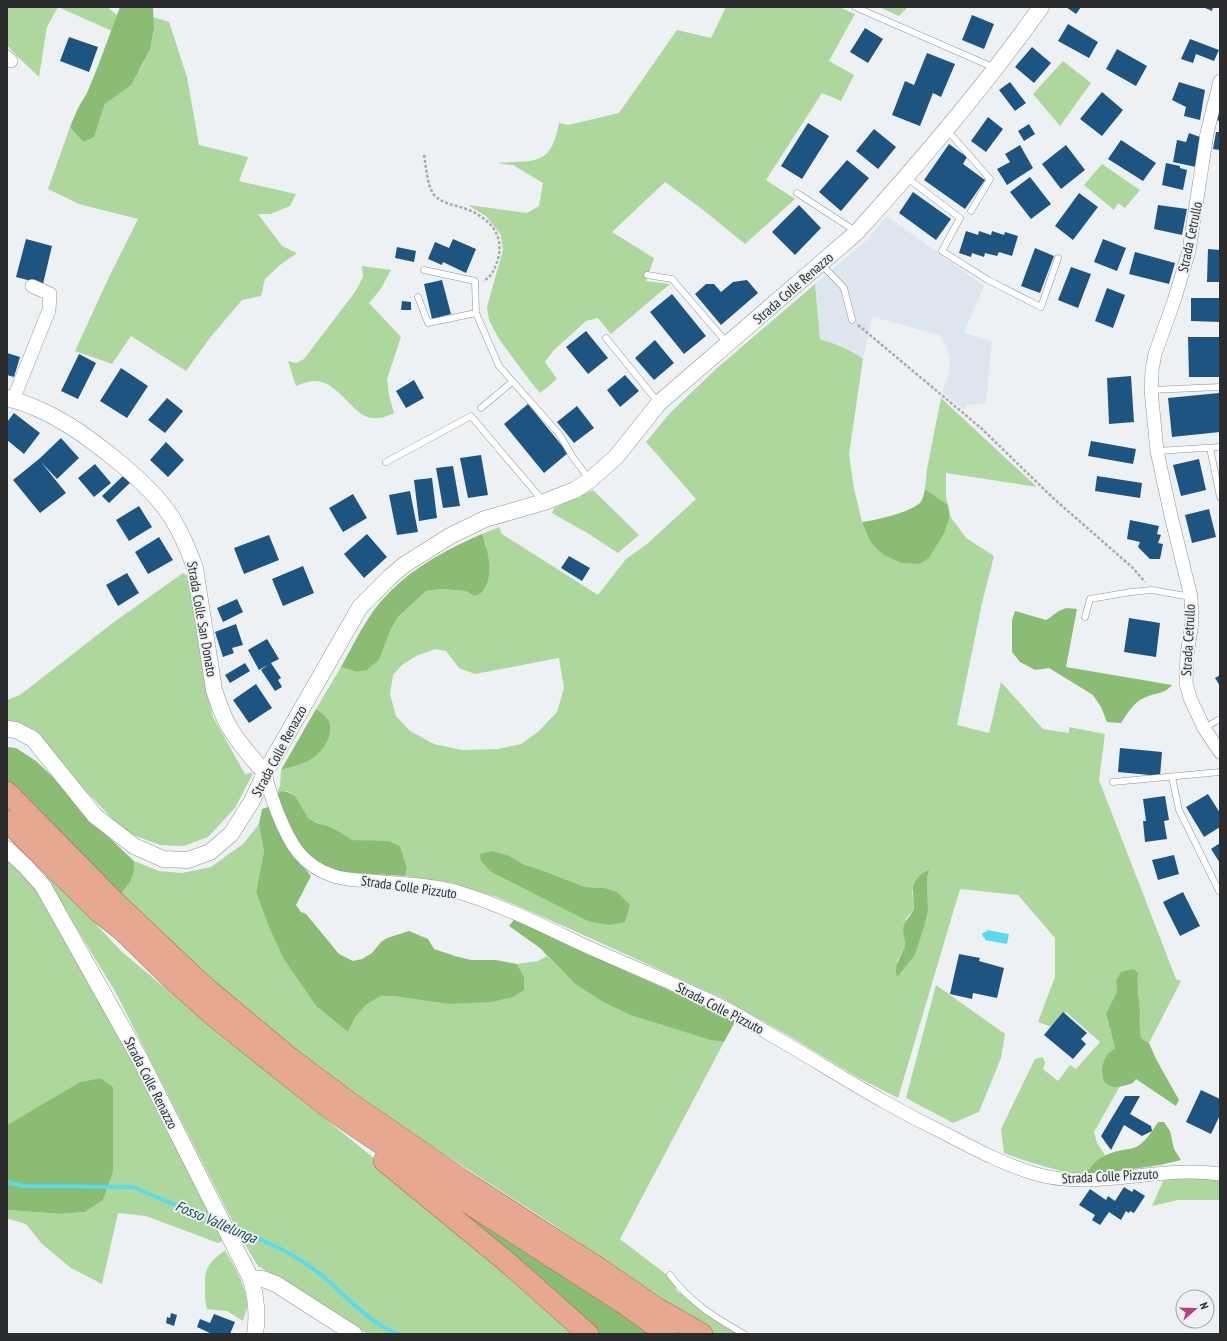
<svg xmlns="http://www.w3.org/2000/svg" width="1227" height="1341" font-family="'PT Sans Narrow',sans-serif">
	<rect width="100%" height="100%" fill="#eef1f3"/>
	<path fill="#dde6ee" d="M887 216 984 286 964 332 992 342 986 404 967 405 963 409 942 392 949 373 950 359 946 345 939 335 873 317 872 319 863 359 853 351 839 345 820 339 815 284 867 240Z"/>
	<path fill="#add79c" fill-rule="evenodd" d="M7 7H107L117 15 112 31 58 7 47 27 39 77 17 56 7 45Z
		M726 7H839L855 14 829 61 854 75 841 101 822 93 766 180 795 199 745 244 702 209 665 182 612 232 654 258 646 281 670 284 611 334 598 318 586 321 553 351 545 362 557 379 540 393 530 381 499 339 489 320 487 307 503 250 501 235 486 216 468 205 527 213 539 206 543 183 513 165 497 163C535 160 551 167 559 123L568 125 619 113 677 30 711 38Z
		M879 7H908L899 16Z
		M153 17 169 22 187 77 199 145 248 157 239 181 296 194 290 206 270 214H258L282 246 297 253 280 265 265 279 261 296 242 300 209 339 186 371 131 336 112 364 75 351 109 277 138 219 79 204 48 189 70 127 83 142 100 120 105 104 115 96 141 68 150 50 154 30Z
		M1063 61 1091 83 1060 126 1033 94Z
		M1102 164 1140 190 1125 208 1118 203 1114 210 1084 185Z
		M362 266 391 270 380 290 369 303 401 337 387 379 389 395 394 413C387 416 381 419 373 418 352 417 339 380 314 381 308 381 301 384 296 386L288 361 296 363 304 359 355 292 363 277Z
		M815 284 820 339C836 344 850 349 863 359L849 454 854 488 862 522 869 539 901 563 919 564C934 547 942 537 950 516L966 538 994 556 982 603 957 725 989 733 1001 682 1043 729 1069 733V727L1105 734 1099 780 1176 979 1181 981 1149 1043 1141 1038C1139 1029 1140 1020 1140 1010 1139 998 1137 985 1138 973L1116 981 1117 992 1106 1013 1115 1048C1105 1059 1102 1062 1102 1077L1114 1087 1120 1086 1094 1132 1097 1143 1105 1155 1090 1167 1084 1176C1056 1170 1030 1163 1004 1153L1001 1129 1035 1059 1043 1057 1045 1063 1043 1069 1058 1081 1070 1065 1076 1069 1100 1042 1066 1012 1052 1027 1038 1022 1055 977V938L1018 895 960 889 898 1098 857 1077 789 1036 724 999 568 928 497 897 447 882 405 876 407 868 400 846C387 841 378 841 364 841 361 840 355 841 352 840 346 838 341 833 336 830 328 825 319 824 311 820 299 813 296 781 277 794L280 785 281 770 308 761 327 718 316 709 341 667 357 672 367 670 379 660 391 629 398 617 426 591 440 589 466 591 474 596 486 545 482 534 499 527 502 534 598 595 626 559 647 544 696 499 646 442 670 413 716 369ZM435 649 446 651 459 668 475 674 559 658 564 688 557 712 538 732 521 744 498 749 462 750 434 744 410 731 396 716 390 694 393 675 402 665 416 656ZM509 856 523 864 544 871 585 887 604 888 566 909 491 872ZM929 871 927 879 928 911 915 955 897 976V961L903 951 906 942 903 931 907 917 913 911 914 902 912 892Z
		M941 398 1037 487 946 473V497L948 505 925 489 927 469Z
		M593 490 639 535 618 553 589 534 552 513 554 508Z
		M183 573 189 577 207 694 213 717 245 774 253 773 235 808 208 837 184 846 160 845 125 832 79 784 35 730 7 721V700L20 695 114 622Z
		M259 824 264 851 256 892 285 961 316 1006 348 1032 356 1016 367 1004 381 996H393L448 1004 469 1002 524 977 517 964 538 961 547 956 575 984 603 1002 630 1015 710 1040 724 1042 620 1239 675 1281 676 1290 705 1313 737 1334H709L625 1273 543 1218 365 1103 304 1057 233 998 155 930 121 894C131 881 135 878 134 861L159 871 182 873 211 867 243 844Z
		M7 855 34 883 144 1080 227 1239 218 1243 146 1216 118 1213 102 1284 71 1268 42 1244 26 1224 9 1219 7 1220V1210L61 1214 85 1212 103 1200 113 1172V1087L101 1078 80 1082 7 1125Z
		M49 874 121 951 209 1025 490 1252 582 1334H367L323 1305 258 1266 241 1238 115 991 45 877Z
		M936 985 1005 1034 1001 1058 979 1112 953 1123 906 1098Z
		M1188 1176 1220 1179V1200H1178L1152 1206 1163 1181Z
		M225 1250C234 1266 247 1287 247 1306 247 1311 244 1317 243 1321L227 1311 207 1309C205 1302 205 1296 205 1290 204 1267 208 1264 225 1250Z"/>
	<path fill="#8abd73" d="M120 7H153L154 29 150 50 131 85 105 104 94 137 83 142 70 127 78 108 87 93 98 66Z
		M925 489 948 505 950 516 944 533 929 558 919 564 901 563 884 555 875 547 869 539 862 522C877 520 908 513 920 503 923 500 924 493 925 489Z
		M482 534C488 551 495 576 482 592 480 594 476 595 474 596L466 591 440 589 426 591 398 617 391 629 379 660 367 670 357 672 341 667C350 651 358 634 368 619 395 577 438 553 482 534Z
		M1067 608 1077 609 1066 667 1172 685C1163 695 1156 692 1144 698 1134 702 1127 714 1121 723L1107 722 1101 707 1093 695 1049 668 1035 670 1020 662 1012 652V620L1015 611 1046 620C1055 615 1057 610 1067 608Z
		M316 709C319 712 324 714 326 717 338 732 322 754 308 761 300 765 290 767 281 770Z
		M7 747 16 748 36 761 59 783 83 813 134 861C135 878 131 881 121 894L7 780Z
		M282 791 288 792 295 796 308 818 317 823 328 826 338 831 352 840 388 841 400 846 407 868 405 876 339 872 316 861 297 842 285 823 277 794Z
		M268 807 274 810 292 853 311 876 296 905 301 912 306 914 339 954 353 961 362 959 372 953 381 942 387 938 409 931 428 939 434 949 455 956 471 960H496L517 964 524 977V990L513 997 491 1002 448 1004 393 996H381L367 1004 356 1016 348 1032 316 1006 285 961 270 929 256 892 264 851 259 824 262 809Z
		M492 851 509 856 523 864 544 871 585 887 604 888 617 892 630 905 625 922 609 925 588 921 491 872 481 861 480 854Z
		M929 870 927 879 928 911 923 930 915 955 897 977C893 964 902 957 905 945 906 940 903 936 903 930 904 921 909 918 913 911 916 904 911 893 914 884 917 877 922 873 929 870Z
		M516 917 619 968 736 1020 724 1042 710 1040 630 1015 603 1002 575 984 540 948 509 926Z
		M1133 969 1138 973C1137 985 1139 998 1140 1010 1140 1020 1139 1028 1141 1038L1149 1043 1156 1059 1179 1100 1176 1106 1136 1079 1133 1083C1127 1085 1121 1087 1114 1087 1098 1085 1100 1064 1108 1054 1110 1052 1113 1050 1115 1048L1106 1013 1117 992 1116 981 1121 972Z
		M101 1078 113 1087V1172L103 1200 85 1212 61 1214 7 1210V1125L80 1082Z
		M1158 1122H1164L1170 1131 1174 1149 1181 1160 1160 1165 1084 1176C1094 1160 1104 1154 1122 1150 1128 1149 1133 1149 1138 1146 1146 1141 1153 1130 1158 1122Z
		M448 1199 564 1275 651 1334H595Z"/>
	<path fill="#5adaee" d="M987 930 1009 934 1007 944 985 940V938L983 937 982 934 984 932H986Z"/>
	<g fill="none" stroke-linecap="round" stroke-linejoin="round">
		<path stroke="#5adaee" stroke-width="4" d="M7 1182 24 1186 133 1187 217 1223
			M231 1228C260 1238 291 1252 316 1271 343 1291 366 1322 398 1334"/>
	</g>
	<path fill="#1d5580" d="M1066 7H1081L1076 14Z
		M1203 7H1213L1212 11Z
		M972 15 994 24 984 49 962 40Z
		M1068 24 1098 42 1089 58 1058 41Z
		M865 28 883 39 868 63 850 52Z
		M69 37 98 47 89 72 60 61Z
		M1190 39 1219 50 1214 61 1196 54 1193 63 1181 59Z
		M1032 47 1051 63 1034 83 1015 67Z
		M1117 49 1147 66 1136 86 1106 69Z
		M927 53 955 64 941 97 933 93 920 126 892 115 905 81 914 85Z
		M1010 82 1026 103 1015 111 999 90Z
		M1179 82 1205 90 1200 120 1184 116 1186 107 1172 100Z
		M1102 92 1123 110 1102 136 1080 119Z
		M1220 96V121L1215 120Z
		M988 117 1003 129 986 152 971 141Z
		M808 123 829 136 802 179 781 166Z
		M1029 124 1035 134 1024 141 1018 131Z
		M874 129 896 147 878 169 856 151Z
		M1216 132H1220V150L1213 149Z
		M1189 133 1200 137 1196 167 1173 162 1177 140 1186 142Z
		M1121 140 1156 163 1143 181 1108 159Z
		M949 144 967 157 963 164 985 180 965 209 924 180Z
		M1020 145 1033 168 1007 185 997 169 1010 162 1005 154Z
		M1066 145 1085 170 1061 189 1042 164Z
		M847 160 869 178 841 211 819 192Z
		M1166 163 1180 166V168L1187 170 1183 190 1162 185Z
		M1030 177 1051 204 1031 219 1010 192Z
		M913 192 951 219 936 240 899 213Z
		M1079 193 1098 207 1073 240 1055 226Z
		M799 205 821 228 795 255 772 232Z
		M1158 205 1187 209 1182 235 1154 229Z
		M966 231 978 235 979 231 991 235 992 231 1004 235 1005 232 1018 236 1012 256 999 252 997 256 985 253 984 257 972 253 971 257 959 253Z
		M26 239 52 246 43 284 16 277Z
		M453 239 476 249 466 273 443 262 442 265 428 259 435 242 449 248Z
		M1103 239 1126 248 1117 271 1094 262Z
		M397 247 416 251 414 262 395 258Z
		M1035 248 1054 256 1040 293 1021 286Z
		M1208 249 1220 250V282H1207Z
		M1135 252 1175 263 1169 284 1129 274Z
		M1071 267 1091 274 1078 308 1058 300Z
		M442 280 451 314 432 319 424 284Z
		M747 280 758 293 721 325 695 294 706 284H714L721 292 733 282Z
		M1107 288 1125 295 1113 328 1095 321Z
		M672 294 706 336 684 354 650 312Z
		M1191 298H1220V322L1191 321Z
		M402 301 411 302V310H401Z
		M586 331 608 358 588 374 566 347Z
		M1188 337H1220V377H1189Z
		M655 340 674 363 654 380 635 358Z
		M7 353 20 357 14 377 7 375Z
		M79 354 96 363 78 399 61 391Z
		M121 368 148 386 127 418 100 401Z
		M625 375 639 391 620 407 607 390Z
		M1131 376 1134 422 1109 424 1107 378Z
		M414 380 424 398 406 408 396 391Z
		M1219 393 1220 432 1172 437 1168 398Z
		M167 398 183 411 165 433 148 420Z
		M528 404 568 453 544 473 504 424Z
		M577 406 594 428 574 443 557 422Z
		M14 413 40 433 24 454 7 440V422Z
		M61 438 79 458 57 479 41 462 66 493 40 513 13 480 39 459Z
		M1091 441 1136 449 1133 464 1088 456Z
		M166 442 184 460 168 477 150 460Z
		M481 455 488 495 468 498 460 458Z
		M1199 459 1206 490 1181 496 1173 465Z
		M95 464 111 483 94 497 78 478Z
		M453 466 460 506 443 508 436 468Z
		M125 474 132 481 109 503 102 496Z
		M1097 476 1142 483 1140 498 1095 491Z
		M432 478 437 518 419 521 414 480Z
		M410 491 418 532 397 535 389 495Z
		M353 494 367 518 343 532 329 508Z
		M139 506 152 527 129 541 116 520Z
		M1209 509 1216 537 1192 543 1185 515Z
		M1130 520 1159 526 1157 534 1161 535 1158 543 1163 544 1160 559H1150L1138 547 1140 542 1127 539Z
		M367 534 387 557 364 578 344 554Z
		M269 535 279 560 244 574 234 548Z
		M159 537 173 560 148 574 135 552Z
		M569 556 590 568 582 581 561 568Z
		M303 566 314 593 283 606 272 579Z
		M127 573 139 593 118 606 106 585Z
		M237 599 243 612 223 622 217 608Z
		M1129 618 1160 623 1156 657 1124 652Z
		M236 624 243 645 232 648 234 653 223 657 215 632Z
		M267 639 279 659 271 663 281 678 278 680 282 687 275 691 261 670 268 665 259 670 248 650Z
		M245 663 250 671 230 683 225 675Z
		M1220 675V686L1215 678Z
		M256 684 272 708 249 723 233 700Z
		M1120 748 1162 752 1160 776 1118 772Z
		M1208 794 1220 813V827L1204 837 1186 807Z
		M1165 796 1169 820 1164 821 1167 839 1145 842 1143 821H1146L1143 799Z
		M1220 843V863L1211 849Z
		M1174 855 1179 874 1158 880 1152 860Z
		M1183 892 1200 926 1180 936 1163 902Z
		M959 954 980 958 979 961 1004 968 997 998 973 993 972 999 950 994Z
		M1063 1012 1087 1033 1081 1039 1086 1044 1073 1059 1044 1035Z
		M1201 1090 1220 1099V1115L1211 1134 1186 1122Z
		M1125 1096H1140L1130 1114 1151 1126 1152 1131 1142 1136 1124 1125 1111 1150 1101 1136Z
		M1124 1187 1132 1192 1134 1189 1145 1196 1134 1213 1130 1211 1129 1213 1126 1211 1121 1220 1109 1212 1100 1225 1092 1220 1095 1215 1079 1205 1090 1189 1106 1200 1108 1196 1115 1201Z
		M171 1313 177 1315 174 1326 166 1323 167 1317 170 1318Z
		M214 1314 235 1322 230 1334H212L197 1327 200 1319 210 1323Z"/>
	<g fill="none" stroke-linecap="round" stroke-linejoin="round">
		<defs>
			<path id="service" d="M855 7 995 68
				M947 130 990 179 971 211
				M906 177 960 218 942 251 988 280 1041 307 1058 258
				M797 193 857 232
				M821 264 844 288 852 320
				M424 270 475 281 476 313 499 366 560 435 572 456 589 479
				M647 275 672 279 727 343
				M418 297 428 323 476 313
				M606 338 658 402
				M1151 390 1220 387
				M481 408 512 382
				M1210 448 1220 497
				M1157 451 1220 447
				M386 462 471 416 543 501
				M1085 617 1090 599 1131 592 1152 590 1191 597
				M1204 728 1220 719
				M1172 777 1179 810 1219 891
				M1113 782 1220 772
				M670 1275C691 1303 714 1317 744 1334"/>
			<path id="minor" d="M7 57 11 61
				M1220 81 1207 133 1189 251 1174 301 1155 354 1152 370 1151 390 1157 451 1171 516 1191 597 1192 622 1187 655 1186 683 1190 698 1204 728 1220 752
				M13 400 49 310 50 294 32 286
				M265 773C268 787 273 801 278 814 290 844 302 866 334 876 346 880 359 880 372 881 400 884 431 884 458 892 501 905 539 924 579 943 627 965 676 984 723 1007 738 1014 752 1023 766 1032 805 1054 844 1079 883 1101 904 1113 925 1124 946 1134 975 1149 1005 1165 1036 1174 1094 1191 1159 1165 1220 1174"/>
			<path id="tertiary" d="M7 398C50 409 86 435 120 463 139 479 159 497 172 518 182 534 189 551 195 568L214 690C218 702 222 714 228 725 238 743 252 758 265 773
				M7 729 16 730 33 739 95 816 134 846 163 859 188 860 210 852 231 834 252 801 265 773 360 607 390 577 404 565 450 536 485 519 544 502 575 490 590 480 616 457 659 403 857 232C922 160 985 86 1041 7
				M7 849 26 867 43 886 141 1061 251 1279C256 1297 258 1316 255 1334
				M251 1279H263L276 1284 354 1334"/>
			<path id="trunk" d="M7 792 112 899 173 957 206 988 290 1058 350 1103 462 1180 600 1269 655 1307 702 1334
				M7 821 99 912 121 929 171 978 215 1017 333 1111 395 1153 476 1208 623 1303 667 1334
				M384 1161 507 1262 588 1334"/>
		</defs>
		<use href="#service" stroke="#909395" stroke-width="7"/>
		<use href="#minor" stroke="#909395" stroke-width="14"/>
		<use href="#tertiary" stroke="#909395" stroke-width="17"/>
		<use href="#trunk" stroke="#a06f5c" stroke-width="22"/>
		<path stroke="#a8aaab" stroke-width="2.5" stroke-dasharray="3 2" stroke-linecap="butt" d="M424 155C426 165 427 188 435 196 446 206 459 205 471 211 492 221 504 236 498 259 495 268 492 277 483 281
			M858 325 981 428 1053 498 1133 568 1145 582"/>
		<use href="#service" stroke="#fff" stroke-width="6"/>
		<use href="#minor" stroke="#fff" stroke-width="13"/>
		<use href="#tertiary" stroke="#fff" stroke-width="16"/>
		<use href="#trunk" stroke="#e6a890" stroke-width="21"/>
	</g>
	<g text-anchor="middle" stroke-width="4" stroke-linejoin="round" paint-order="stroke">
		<g font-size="14" fill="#2b2c2d" stroke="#eef1f3">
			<text transform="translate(1190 237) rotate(-78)" y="5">Strada Cetrullo</text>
			<text transform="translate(793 288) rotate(-41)" y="5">Strada Colle Renazzo</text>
			<text transform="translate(202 619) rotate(80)" y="5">Strada Colle San Donato</text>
			<text transform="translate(1188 640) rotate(-87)" y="5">Strada Cetrullo</text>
			<text transform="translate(279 751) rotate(-62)" y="5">Strada Colle Renazzo</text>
			<text transform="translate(409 887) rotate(8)" y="5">Strada Colle Pizzuto</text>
			<text transform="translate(720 1008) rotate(27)" y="5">Strada Colle Pizzuto</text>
			<text transform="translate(151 1083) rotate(63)" y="5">Strada Colle Renazzo</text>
			<text transform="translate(1110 1176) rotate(-3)" y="5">Strada Colle Pizzuto</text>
		</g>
		<g font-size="15" font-style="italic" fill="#104951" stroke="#eef1f3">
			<text transform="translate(216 1222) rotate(23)" y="5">Fosso Vallelunga</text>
		</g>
	</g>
	<rect width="1227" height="1341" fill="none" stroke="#2b2c2d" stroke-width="16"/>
	<g transform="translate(1195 1309) rotate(70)"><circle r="19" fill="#eef1f3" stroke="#a0a2a4"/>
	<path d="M0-3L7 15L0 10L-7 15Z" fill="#c03d83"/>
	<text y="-6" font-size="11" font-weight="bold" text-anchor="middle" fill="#2b2c2d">N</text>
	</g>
</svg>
